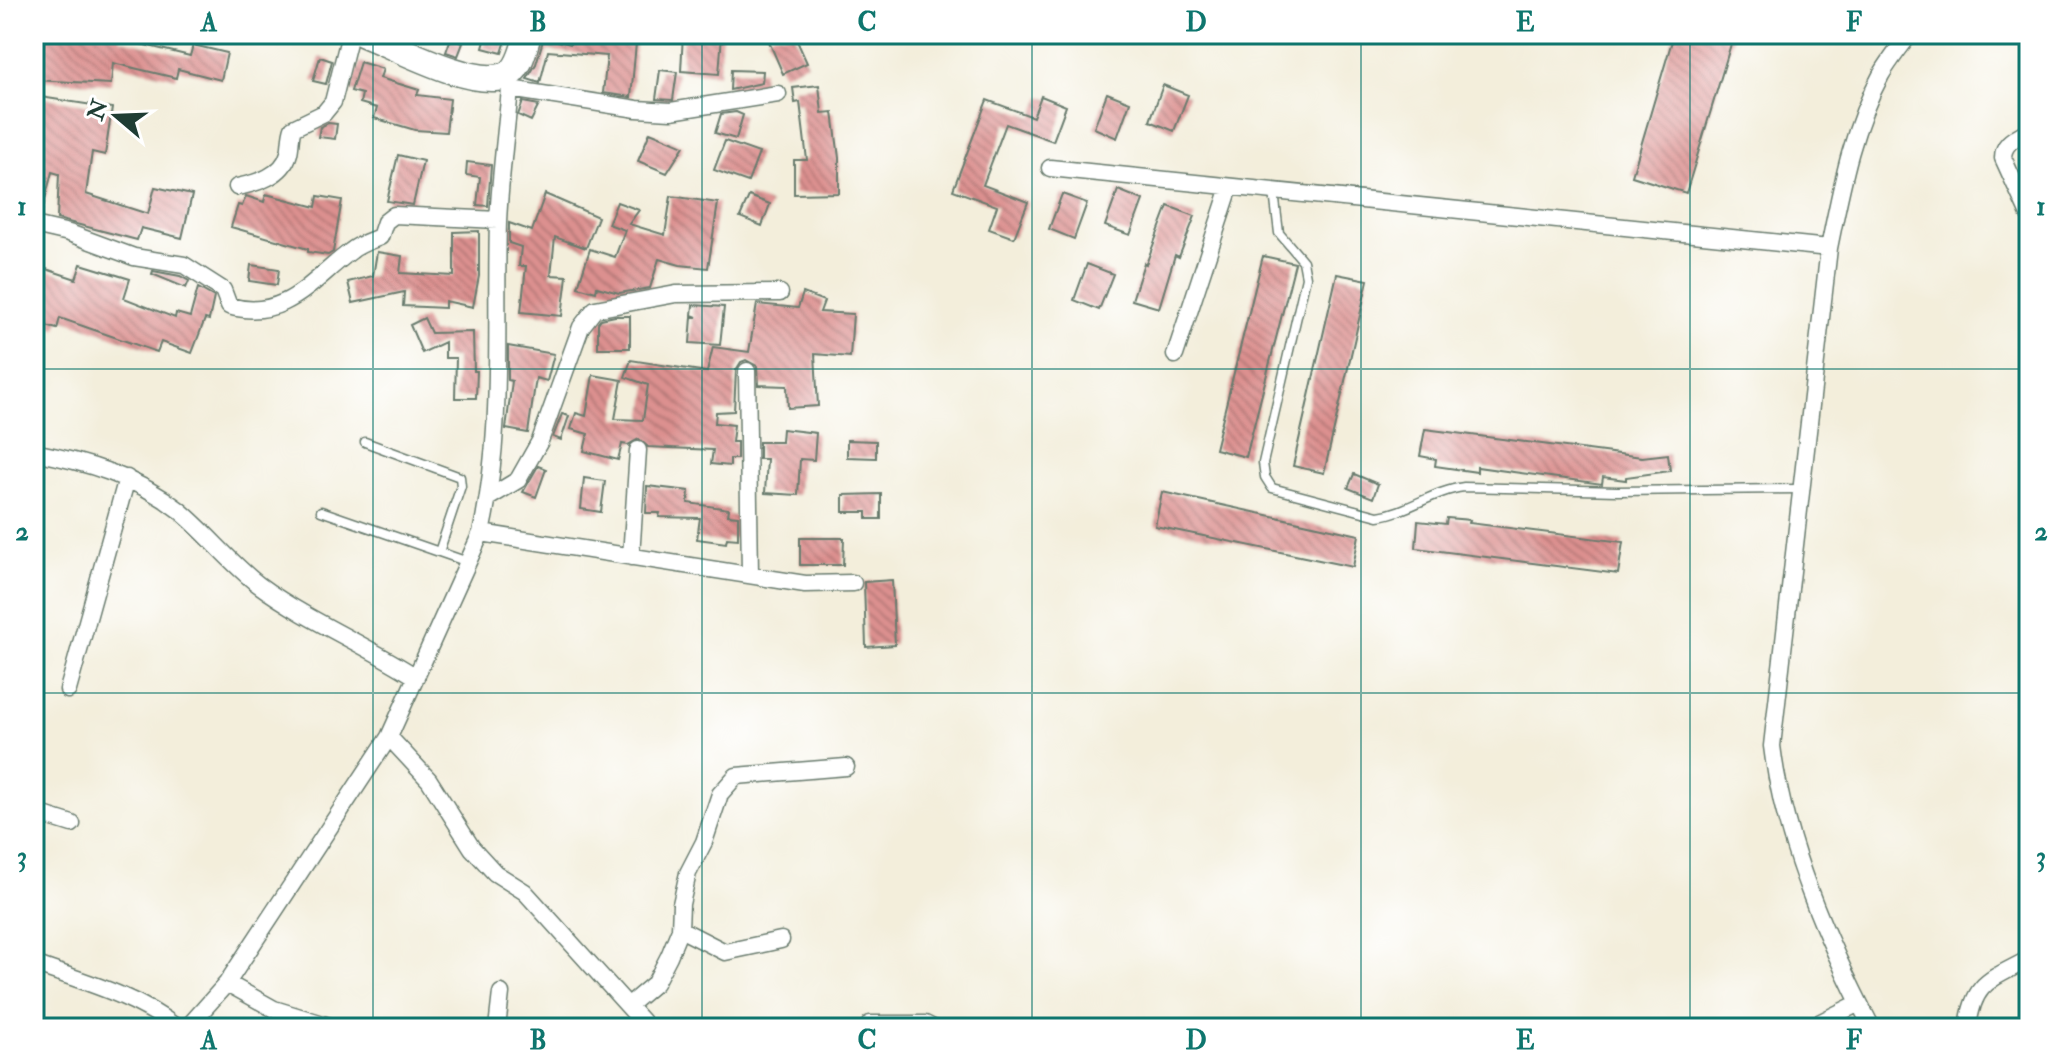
<svg xmlns="http://www.w3.org/2000/svg" width="2063" height="1062" font-family="'IM FELL Double Pica',serif">
	<defs>
		<pattern id="building-back-hatch" width="6" height="6" patternUnits="userSpaceOnUse" patternTransform="scale(2)"><rect width="6" height="6" fill="#dc908f"/><path d="M-1 5l2 2M0 0l6 6M5-1l2 2" fill="none" stroke="#b27776"/></pattern>
	</defs>
	<rect width="100%" height="100%" fill="#fff"/>
	<filter id="ink" filterUnits="userSpaceOnUse"><feTurbulence type="fractalNoise" baseFrequency=".0125" numOctaves="2"/><feDisplacementMap in="SourceGraphic" scale="16" xChannelSelector="R" yChannelSelector="G"/><feConvolveMatrix kernelMatrix="1 2 1 2 8 2 1 2 1" color-interpolation-filters="sRGB"/></filter>
	<filter id="wash" filterUnits="userSpaceOnUse"><feTurbulence type="fractalNoise" baseFrequency=".006" numOctaves="4" result="noise"/><feDisplacementMap in="SourceGraphic" scale="32" xChannelSelector="R" yChannelSelector="G"/><feGaussianBlur stdDeviation="1.8" result="paint"/><feColorMatrix in="noise" values="0 0 0 0 0 0 0 0 0 0 0 0 0 0 0 0 0 1.4 0 .05"/><feComposite in="paint" operator="in"/></filter>
	<g filter="url(#wash)">
		<rect width="100%" height="100%" fill="#f3eedb"/>
		<g id="blocks">
			<path fill="url(#building-back-hatch)" d="M46 34H121L120 39 190 56 193 45 227 53 221 80 178 69 176 78 113 63 111 84 34 80 35 51 42 52Z
				M487 34H508L502 53 483 48Z
				M683 34 722 35 719 74 681 71Z
				M774 34H794L807 63 783 74 767 37Z
				M1674 34H1734L1686 193 1632 176Z
				M571 36 636 43 631 97 603 93 607 56 548 51 540 83 527 79 536 64 544 37 570 44Z
				M451 38 463 43 458 56 446 52Z
				M320 57 332 61 326 84 313 81Z
				M360 62 383 69 380 78 419 90 417 95 450 99 446 132 415 130 374 118 377 108 360 103 362 94 351 91Z
				M660 70 677 72 673 100 656 99Z
				M731 70 763 71 762 83 730 90Z
				M819 85 822 113 833 112 839 158V193L794 194V160H807L800 102 795 103 793 88Z
				M1163 85 1188 95 1174 131 1150 121Z
				M1107 93 1130 102 1117 138 1094 128Z
				M34 96 112 108 105 155 92 152 86 194 148 214 155 187 192 195 182 238 141 228 137 240 57 219 59 174 52 172 41 215 34 214Z
				M1041 96 1066 106 1053 141 1006 124 983 185 1028 202 1014 238 989 229 997 206 953 190 987 100 1033 117Z
				M523 102 539 105 531 121 518 115Z
				M736 112 743 115 736 139 715 133 721 114Z
				M328 123 337 124 335 139 318 137 320 127Z
				M650 132 684 146 667 173 638 161Z
				M725 141 759 153 748 182 714 170Z
				M398 155 423 161 413 205 387 201Z
				M467 162 491 165 488 206 477 205 480 177 466 175Z
				M1118 190 1143 200 1130 235 1105 226Z
				M266 194 316 207 318 196 342 200 333 252 328 255 308 252V249L231 227 238 205 242 206 246 196 264 202Z
				M545 194 598 217 586 248 555 237 551 275 567 276 562 316 521 312 526 266H519L521 247 509 243V223L532 231Z
				M1062 194 1087 203 1074 239 1049 229Z
				M671 196 718 203 708 268 680 265 659 259 650 288 619 293 597 287 596 292 578 287 590 249 615 257 625 230 608 224 617 202 639 210 629 224 665 235Z
				M749 196 770 204 762 226 740 217Z
				M1168 206 1195 216 1179 257 1175 255 1159 308 1132 300 1144 263 1146 264Z
				M479 231V276L473 307 445 301V308L403 306 404 292 353 303 348 282 373 276 377 252 402 256 400 273 454 276V232Z
				M1263 256 1295 263 1246 457 1215 449Z
				M81 264 130 279 124 298 175 318 176 313 190 317 198 288 214 297 209 320 205 319 192 353 161 342 157 352 60 318 57 329 35 323 43 293 34 292V265L76 279Z
				M1087 264 1113 274 1099 310 1074 300Z
				M251 265 279 269 277 285 249 281Z
				M153 271 180 276 189 281 186 288 152 274Z
				M1337 274 1368 280 1324 473 1293 466Z
				M803 293 824 301 820 312 853 314 850 357 815 354 818 406 788 408 787 386 758 385 757 366 746 360 741 362 736 370 734 411 716 412 715 423 734 425 732 442H737V459H730V466L711 464 713 450 648 447 639 439 628 445 622 444 618 460 584 451 588 434 571 429 576 413 586 416 593 375 622 380 615 419 643 420 648 385 625 377 631 360 707 372 713 347 749 352 757 304 798 308Z
				M693 305 724 307 720 345 690 343 692 317H697L692 315Z
				M615 316H630V348H598V323L601 319Z
				M424 318 431 333 473 332 474 371H477L476 398H455L456 358H445V342L422 353 410 325Z
				M508 346 554 354 547 381 536 378 528 433 506 429 512 381 508 380Z
				M562 414 569 416 561 440 553 437Z
				M782 429 816 433 814 460 800 459 798 495 765 493 767 459H759V442H781Z
				M1425 429 1642 457 1668 454 1670 471 1626 477V480L1603 477 1602 484 1477 467V472L1435 466 1436 459 1420 456Z
				M847 440 876 441V458L847 457Z
				M538 466 546 469 536 497 523 492Z
				M1354 474 1378 484 1373 498 1348 488Z
				M584 478 605 481 601 512 581 509Z
				M647 486 689 491 688 503 729 509 728 515 738 516V539L727 538 726 543 697 539 700 518 659 517 660 513H646Z
				M1162 492 1359 535 1353 567 1155 526Z
				M881 494V519H867V512H843V495Z
				M1447 518 1470 520 1469 523 1623 542 1618 574 1416 548 1418 521 1446 524Z
				M800 538H844L843 565H800Z
				M892 580 895 645 866 647 864 582Z"/>
		</g>
	</g>
	<g filter="url(#ink)">
		<use href="#blocks" fill-opacity="0" stroke="#697b6e" stroke-width="2"/>
		<g fill="none" stroke-linecap="round" stroke-linejoin="round">
			<defs>
				<path id="lane" d="M1274 192 1279 233 1303 261 1306 277 1263 463 1265 477 1272 488 1378 516C1408 512 1433 491 1464 487L1617 491 1800 489
					M365 442 460 477 461 486 439 552
					M321 511 468 562"/>
				<path id="street" d="M510 89 637 109 671 111 778 94
					M2029 130C2016 138 2003 142 2003 158L2029 215
					M1050 168 1829 248
					M237 187C257 183 283 176 289 153 291 145 290 136 293 128L324 113 333 102 350 34
					M34 225 69 233 134 257 184 265 223 290 229 306C285 322 312 280 351 251 359 244 370 241 380 237L385 222 394 215 498 220
					M1175 355 1230 187
					M747 371 750 574
					M34 452C86 462 137 477 179 510 207 533 230 563 259 585 308 621 365 644 416 677
					M488 498 518 480 540 441 581 327 595 309 676 294 780 293
					M481 533 805 584 853 583
					M631 557 638 450
					M68 690 127 478
					M389 737 429 780 472 848 495 873 525 892 648 1028
					M34 812 72 824
					M680 929 725 952 781 940
					M34 964C84 982 135 995 177 1028
					M227 983 274 1009 336 1028
					M629 1005 655 983 669 956 680 929 681 904 688 873 704 842 720 794 736 776 846 767
					M870 1024H925L933 1028
					M187 1028 227 983 389 737 481 533C504 431 495 326 498 222 500 178 506 133 510 89L507 76
					M497 1028 501 993
					M1809 1028 1859 1003
					M1872 1028C1827 941 1784 844 1772 746L1829 248C1841 189 1852 128 1881 75 1889 61 1900 47 1910 34
					M1968 1028C1973 981 1991 980 2029 959"/>
				<path id="primary" d="M364 34C397 47 472 88 505 76 520 71 524 47 528 34"/>
			</defs>
			<use href="#lane" stroke="#697b6e" stroke-width="11"/>
			<use href="#street" stroke="#697b6e" stroke-width="19"/>
			<use href="#primary" stroke="#697b6e" stroke-width="29"/>
			<use href="#lane" stroke="#fff" stroke-width="8"/>
			<use href="#street" stroke="#fff" stroke-width="16"/>
			<use href="#primary" stroke="#fff" stroke-width="26"/>
		</g>
	</g>
	<path fill="none" stroke="#0f766e" stroke-width="2" stroke-opacity="0.55" d="M373 34V1028M702 34V1028M1032 34V1028M1361 34V1028M1690 34V1028M34 369H2029M34 693H2029"/>
	<rect width="2063" height="1062" fill="none" stroke="#fff" stroke-width="88"/>
	<g transform="translate(116 116) rotate(289)" stroke="#ffffff" stroke-width="6" paint-order="stroke">
	<path d="M0-6L14 30L0 20L-14 30Z" fill="#1f3d34"/>
	<text y="-12" font-size="22" font-weight="bold" text-anchor="middle" fill="#1f3d34">N</text>
	</g>
	<rect x="44" y="44" width="1975" height="974" fill="none" stroke="#0f766e" stroke-width="3"/>
	<g font-size="26" text-anchor="middle" font-weight="bold" fill="#0f766e">
		<text x="209" y="31">A</text>
		<text x="538" y="31">B</text>
		<text x="867" y="31">C</text>
		<text x="1196" y="31">D</text>
		<text x="1525" y="31">E</text>
		<text x="1854" y="31">F</text>
		<text x="22" y="215">1</text>
		<text x="2041" y="215">1</text>
		<text x="22" y="540">2</text>
		<text x="2041" y="540">2</text>
		<text x="22" y="865">3</text>
		<text x="2041" y="865">3</text>
		<text x="209" y="1049">A</text>
		<text x="538" y="1049">B</text>
		<text x="867" y="1049">C</text>
		<text x="1196" y="1049">D</text>
		<text x="1525" y="1049">E</text>
		<text x="1854" y="1049">F</text>
	</g>
</svg>
